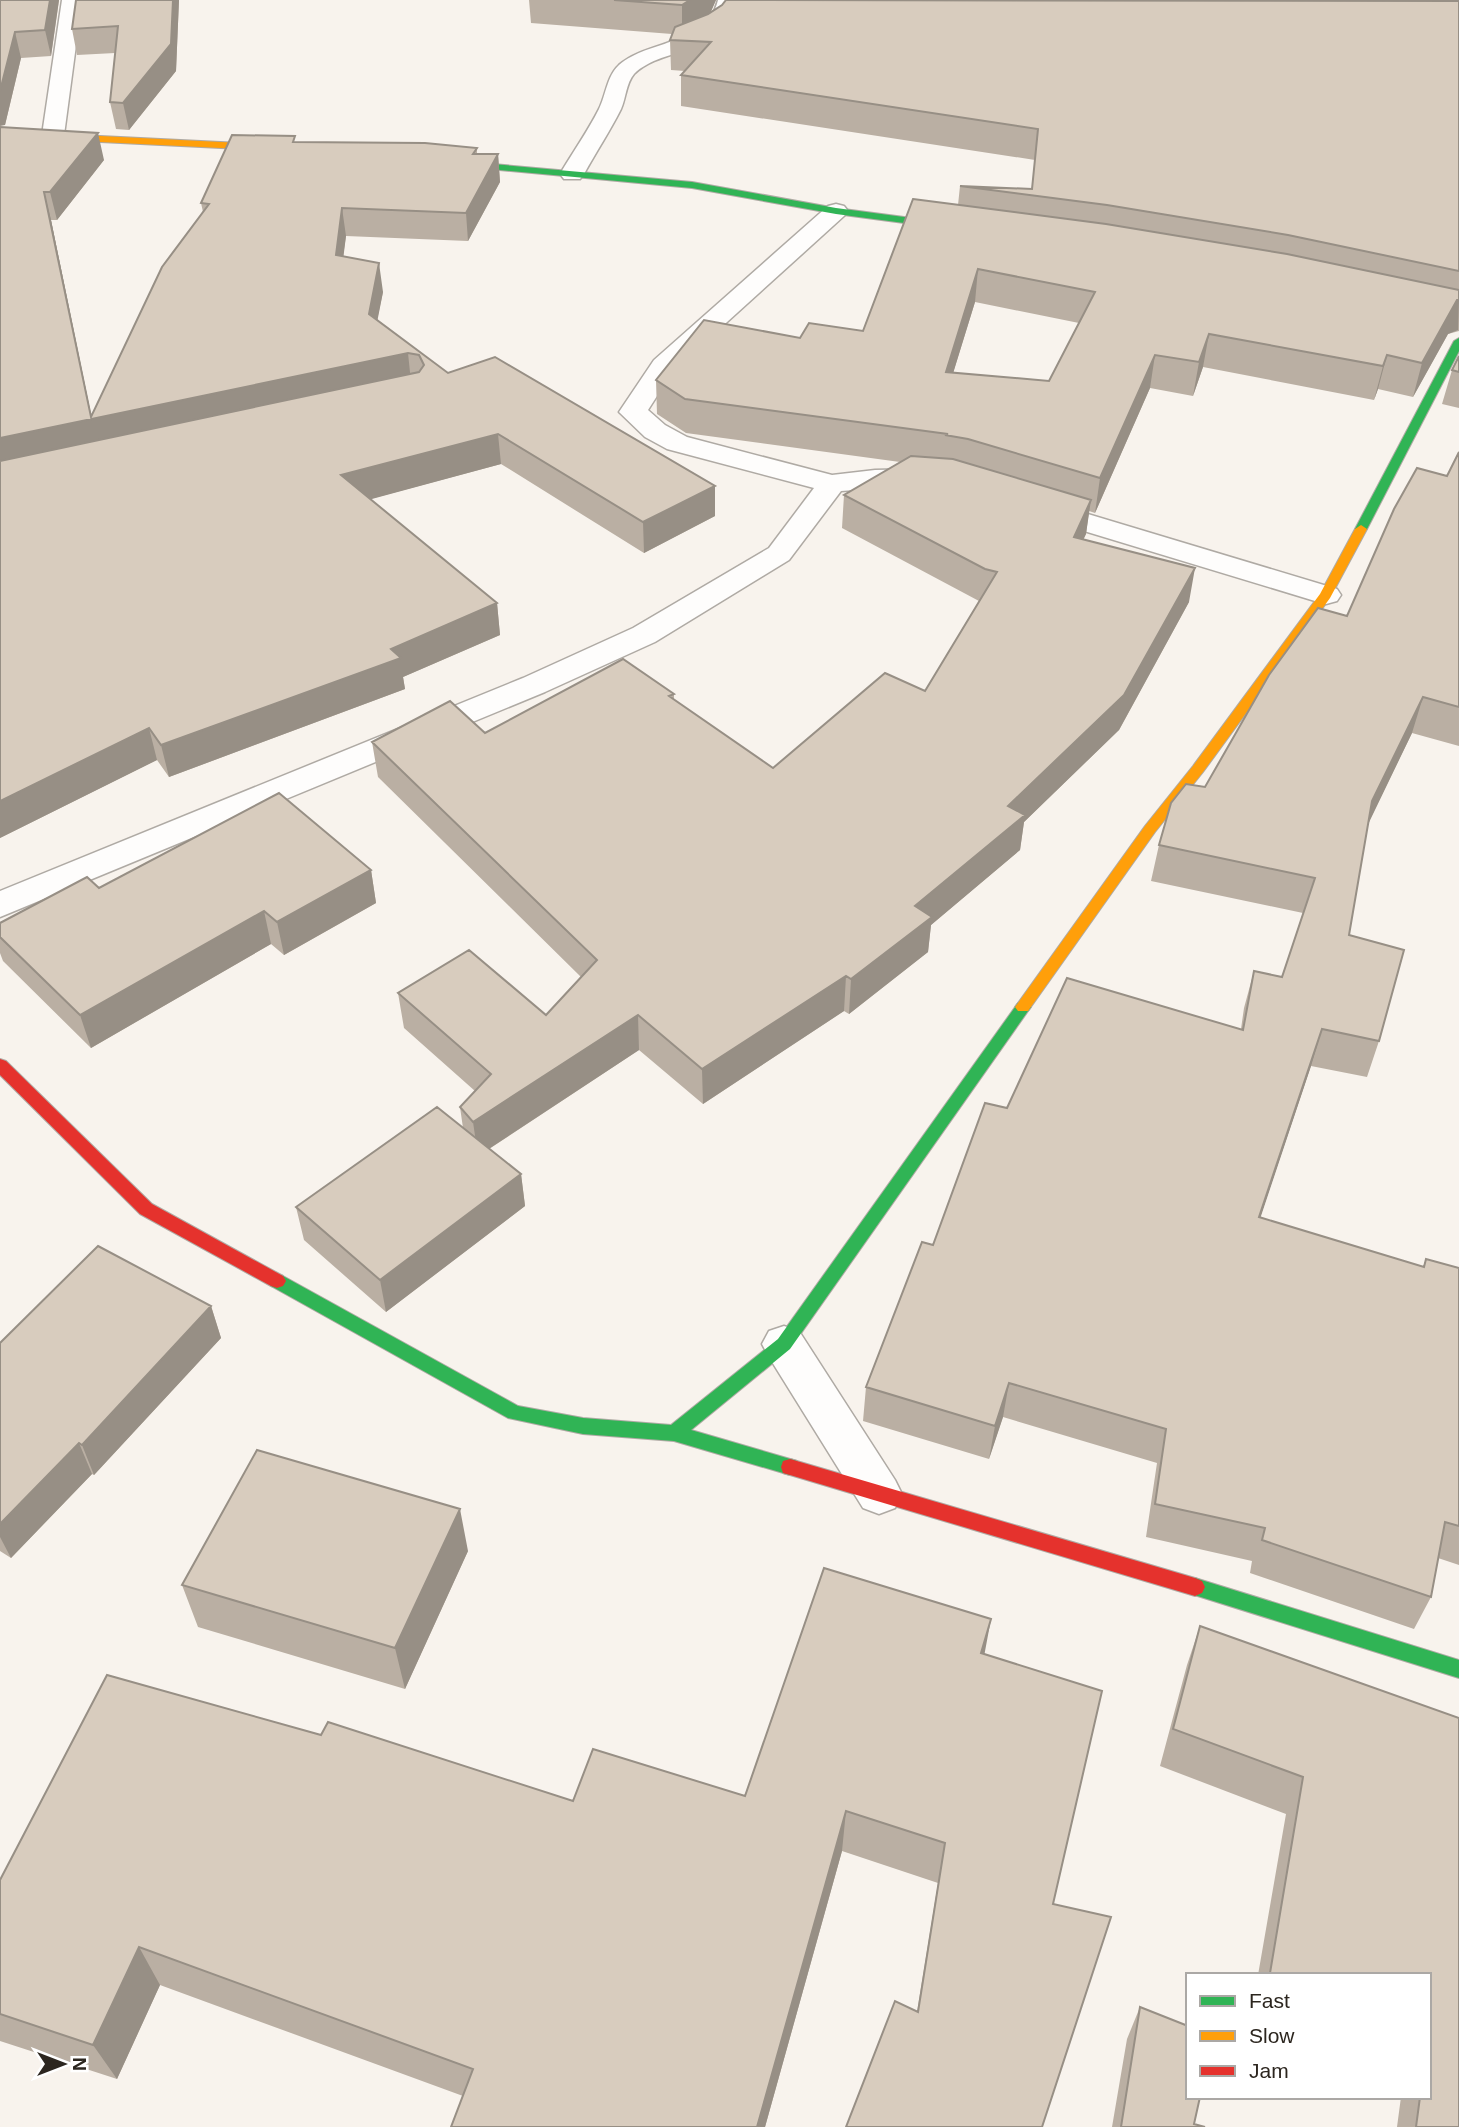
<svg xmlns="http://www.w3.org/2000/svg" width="1459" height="2127" font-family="Helvetica,sans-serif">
	<rect width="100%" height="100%" fill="#f8f3ed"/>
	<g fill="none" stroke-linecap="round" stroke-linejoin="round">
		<defs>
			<path id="street" d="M62 0H82L64 135 61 140H45L42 135Z
				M718 0H738C725 59 665 44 634 74 626 83 626 98 621 109 610 131 596 152 584 174L580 179H564L560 174C573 152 588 131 599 109 606 95 607 76 619 65 649 39 707 46 718 0Z
				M836 204 844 206 848 211 844 216 673 371 648 410 665 425 687 437 832 475 875 470 922 469 932 472 936 478 932 484 841 491 789 560 655 642 545 692 0 917V891L523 678 633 628 769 548 814 488 667 449 645 437 619 412 654 360 828 206Z
				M1038 499 1337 589 1341 595 1337 601 1326 604 1315 601 1028 514 1024 508 1028 502Z
				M784 1326 799 1331 895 1480 902 1494 895 1508 879 1514 863 1508 769 1357 762 1344 769 1331Z"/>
			<path id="fast" d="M448 160 692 182 836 208 957 224 962 227 957 230 836 214 692 188 445 165 443 163Z
				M1459 338V351L1367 529 1361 533 1357 532 1355 529 1454 341Z
				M1023 1002 1028 1003 1031 1007 1028 1011 790 1349 691 1430 797 1461 799 1467 797 1473 790 1475 674 1441 583 1434 508 1418 271 1286 268 1281 271 1276 277 1274 283 1276 518 1406 583 1418 671 1425 778 1339 1018 1003Z
				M1195 1578 1459 1660V1678L1188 1593 1185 1587 1188 1581Z"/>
			<path id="slow" d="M0 131 280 145 285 148 280 151 0 137Z
				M1361 525 1367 529 1330 598 1203 772 1155 832 1028 1011H1018L1015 1007 1018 1003 1145 826 1193 766 1320 594 1355 529Z"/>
			<path id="jam" d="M0 1059 6 1061 152 1204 283 1276 286 1281 283 1286 277 1288 271 1286 140 1214 0 1075Z
				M790 1459 1195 1578 1202 1581 1205 1587 1202 1593 1195 1596 790 1475 783 1473 781 1467 783 1461Z"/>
		</defs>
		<use href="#street" stroke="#afaaa4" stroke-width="3"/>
		<use href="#fast" stroke="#afaaa4" stroke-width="2"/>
		<use href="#slow" stroke="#afaaa4" stroke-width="2"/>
		<use href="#jam" stroke="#afaaa4" stroke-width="2"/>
		<use href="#street" fill="#fefdfc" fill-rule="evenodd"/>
		<use href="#fast" fill="#30b455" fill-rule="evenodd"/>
		<use href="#slow" fill="#ff9f0a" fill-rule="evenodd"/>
		<use href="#jam" fill="#e5322d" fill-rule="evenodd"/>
	</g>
	<path fill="#baafa3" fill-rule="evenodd" d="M0 0H59L51 56 21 58 5 125Z
		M179 0 176 71 129 130 116 129 110 102 115 53 77 55 72 29Z
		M529 0H716L710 13 722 5 726 0H1459V331L1448 334 1413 397 1378 389 1374 400 1203 367 1193 396 1150 388 1095 513 1089 511 1086 534 1083 539 1189 602 1119 730 1024 822 1020 850 931 925 928 952 849 1014 844 1011 703 1104 639 1050 489 1149 521 1174 525 1206 386 1312 304 1240 296 1207 463 1128 460 1107 475 1091 404 1028 398 993 546 1015 581 977 378 777 372 742 485 733 674 694V700L773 768 925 691 979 601 842 528 844 495 900 462 686 433 657 414 656 380 800 338 863 331 958 205 960 186 1032 189 1035 160 681 106V75L685 71 671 70 670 40 672 34 531 23ZM975 302 1079 323 1049 381 953 373Z
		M0 127 104 160 57 220H51L91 415 203 212 201 203 296 142 477 148V154H498L500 182 468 241 346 236 343 256 383 292 377 320 448 373 715 516 644 553 501 464 370 499 497 603 500 635 403 677 405 689 169 777 157 760 0 838Z
		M1459 356V408L1442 404 1452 370Z
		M1459 452V746L1412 733 1368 823 1349 935 1379 1041 1367 1077 1311 1066 1260 1217 1423 1267 1426 1259 1459 1268V1565L1438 1558 1431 1597 1414 1629 1250 1573 1252 1561 1146 1537 1157 1463 1003 1417 989 1459 863 1421 866 1387 933 1245 1007 1108 1241 1029 1244 1008 1254 971 1282 977 1303 913 1151 881 1159 845 1347 616 1447 476Z
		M371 870 376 903 284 955 271 944 91 1048 3 961 0 953V923L99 888Z
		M211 1306 221 1338 94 1475 92 1474 11 1558 0 1551V1343Z
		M468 1551 405 1689 198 1627 182 1585Z
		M1200 1626 1459 1718V2127H1397L1401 2097H1429V1975H1258L1286 1814 1160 1766 1187 1665Z
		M984 1654 1053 1904 1042 2127 917 2012 938 1883 842 1851 765 2127H451L463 2096 160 1985 117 2079 0 2041V1880L321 1735 573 1801 745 1796Z
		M1140 2007 1194 2124 1205 2127H1112L1127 2039Z"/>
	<path fill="#978f85" d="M50 0H59L51 56 45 30Z
		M173 0H179L176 71 129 130 123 103Z
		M690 0H716L710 14 682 34V5Z
		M15 32 21 58 5 125 0 126V91Z
		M98 133 104 160 57 220 50 192Z
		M498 154 500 182 468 241 466 213Z
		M44 192 51 220 92 419 408 353 411 382 0 470V438Z
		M342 208 346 236 340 284 336 255Z
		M379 263 383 292 373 343 369 314Z
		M978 269 975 302 943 406 946 372Z
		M1457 300H1459L1458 330 1448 334 1413 397 1422 363Z
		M1209 334 1203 367 1193 396 1199 362Z
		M1155 355 1150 388 1095 513 1100 478Z
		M1387 355 1378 389 1374 400 1383 366Z
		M498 434 501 464 346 506 341 475Z
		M715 486V516L644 553 643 522Z
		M1091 500 1086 534 1069 571 1074 537Z
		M1195 568 1189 602 1119 730 1024 822 1020 850 931 925 928 952 849 1014 851 979 915 906Z
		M497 603 500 635 403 677 405 689 169 777 161 745 391 649Z
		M1423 697 1412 733 1362 837 1372 801Z
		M149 728 157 760 0 838V801Z
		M371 870 376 903 284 955 277 922Z
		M264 911 271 944 91 1048 80 1015Z
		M846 976 844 1011 703 1104 702 1069Z
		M638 1015 639 1050 478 1156 473 1122Z
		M1322 1029 1311 1066 1249 1252 1259 1217Z
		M521 1174 525 1206 386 1312 380 1280Z
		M211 1306 221 1338 94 1475 82 1445Z
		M1009 1383 1003 1417 989 1459 995 1426Z
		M79 1443 92 1474 11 1558 0 1537V1524Z
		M460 1509 468 1551 405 1689 395 1648Z
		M991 1619 983 1662 981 1653Z
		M846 1811 842 1851 765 2127H757Z
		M139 1947 160 1985 117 2079 93 2045Z"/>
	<path fill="#d8ccbe" stroke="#978f85" stroke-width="2" fill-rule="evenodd" d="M0 0H50L45 30 15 32 0 91Z
		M76 0H173L171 44 123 103 110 102 118 26 72 29Z
		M614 0H690L682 5Z
		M726 0 1459 1V271L1288 235 1107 205 960 186 1032 189 1038 129 681 75 711 42 670 40 675 27 708 14 722 5Z
		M0 127 98 133 50 192H44L91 417 162 267 209 204 201 203 232 135 295 136 293 142 425 143 477 148 473 154H498L466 213 342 208 336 255 379 263 369 314 448 373 495 357 715 486 643 522 498 434 341 475 497 603 391 649 401 658 161 745 149 728 0 801V461L419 372 424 365 419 355 408 353 0 438Z
		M913 199 1106 224 1287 254 1459 290V300H1457L1422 363 1387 355 1383 366 1209 334 1199 362 1155 355 1100 478 968 439 945 435 948 434 685 399 656 380 704 320 800 338 809 323 863 331ZM978 269 1095 292 1049 381 946 372Z
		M1459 356V372L1452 370Z
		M1459 452V707L1423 697 1372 801 1349 935 1404 950 1379 1041 1322 1029 1259 1217 1424 1267 1426 1259 1459 1268V1526L1445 1522 1431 1597 1262 1540 1265 1528 1155 1504 1166 1429 1009 1383 995 1426 866 1387 922 1242 933 1245 985 1103 1007 1108 1067 978 1243 1030 1254 971 1282 977 1315 878 1159 845 1171 803 1186 784 1205 787 1269 675 1318 608 1347 616 1394 509 1417 468 1447 476Z
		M911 456 953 459 1091 500 1074 537 1195 568 1124 695 1008 806 1025 815 915 906 932 917 851 979 846 976 702 1069 638 1015 473 1122 460 1107 491 1074 398 993 469 950 546 1015 597 960 372 742 450 701 485 733 623 659 674 694 669 696 773 768 885 673 925 691 997 572 985 569 844 495Z
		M279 793 371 870 277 922 264 911 80 1015 0 937V923L87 877 99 888Z
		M437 1107 521 1174 380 1280 296 1207Z
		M98 1246 211 1306 82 1445 79 1443 0 1524V1343Z
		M257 1450 460 1509 395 1648 182 1585Z
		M824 1568 991 1619 981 1653 1102 1691 1053 1904 1111 1917 1042 2127H846L895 2001 918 2012 945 1843 846 1811 757 2127H451L473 2069 139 1947 93 2045 0 2014V1880L107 1675 321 1735 328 1722 573 1801 593 1749 745 1796Z
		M1200 1626 1459 1718V2127H1416L1420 2097H1429V1975H1275L1270 1973 1303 1777 1173 1729Z
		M1140 2007 1188 2026V2097H1200L1194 2124 1205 2127H1121Z"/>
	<rect x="1186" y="1973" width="245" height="126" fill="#ffffff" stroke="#aba8a5" stroke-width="2"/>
	<rect x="1200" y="1996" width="35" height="10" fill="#30b455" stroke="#aba8a5" stroke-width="2"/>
	<text x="1249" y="2008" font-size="21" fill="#2c261f">Fast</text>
	<rect x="1200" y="2031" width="35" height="10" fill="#ff9f0a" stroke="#aba8a5" stroke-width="2"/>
	<text x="1249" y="2043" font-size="21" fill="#2c261f">Slow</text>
	<rect x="1200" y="2066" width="35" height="10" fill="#e5322d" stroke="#aba8a5" stroke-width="2"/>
	<text x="1249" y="2078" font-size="21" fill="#2c261f">Jam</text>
	<g transform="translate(63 2064) rotate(90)" stroke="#ffffff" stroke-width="5" paint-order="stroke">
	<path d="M0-5L12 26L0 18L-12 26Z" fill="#2c261f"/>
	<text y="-10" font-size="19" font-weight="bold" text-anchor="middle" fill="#2c261f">N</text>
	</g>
</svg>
